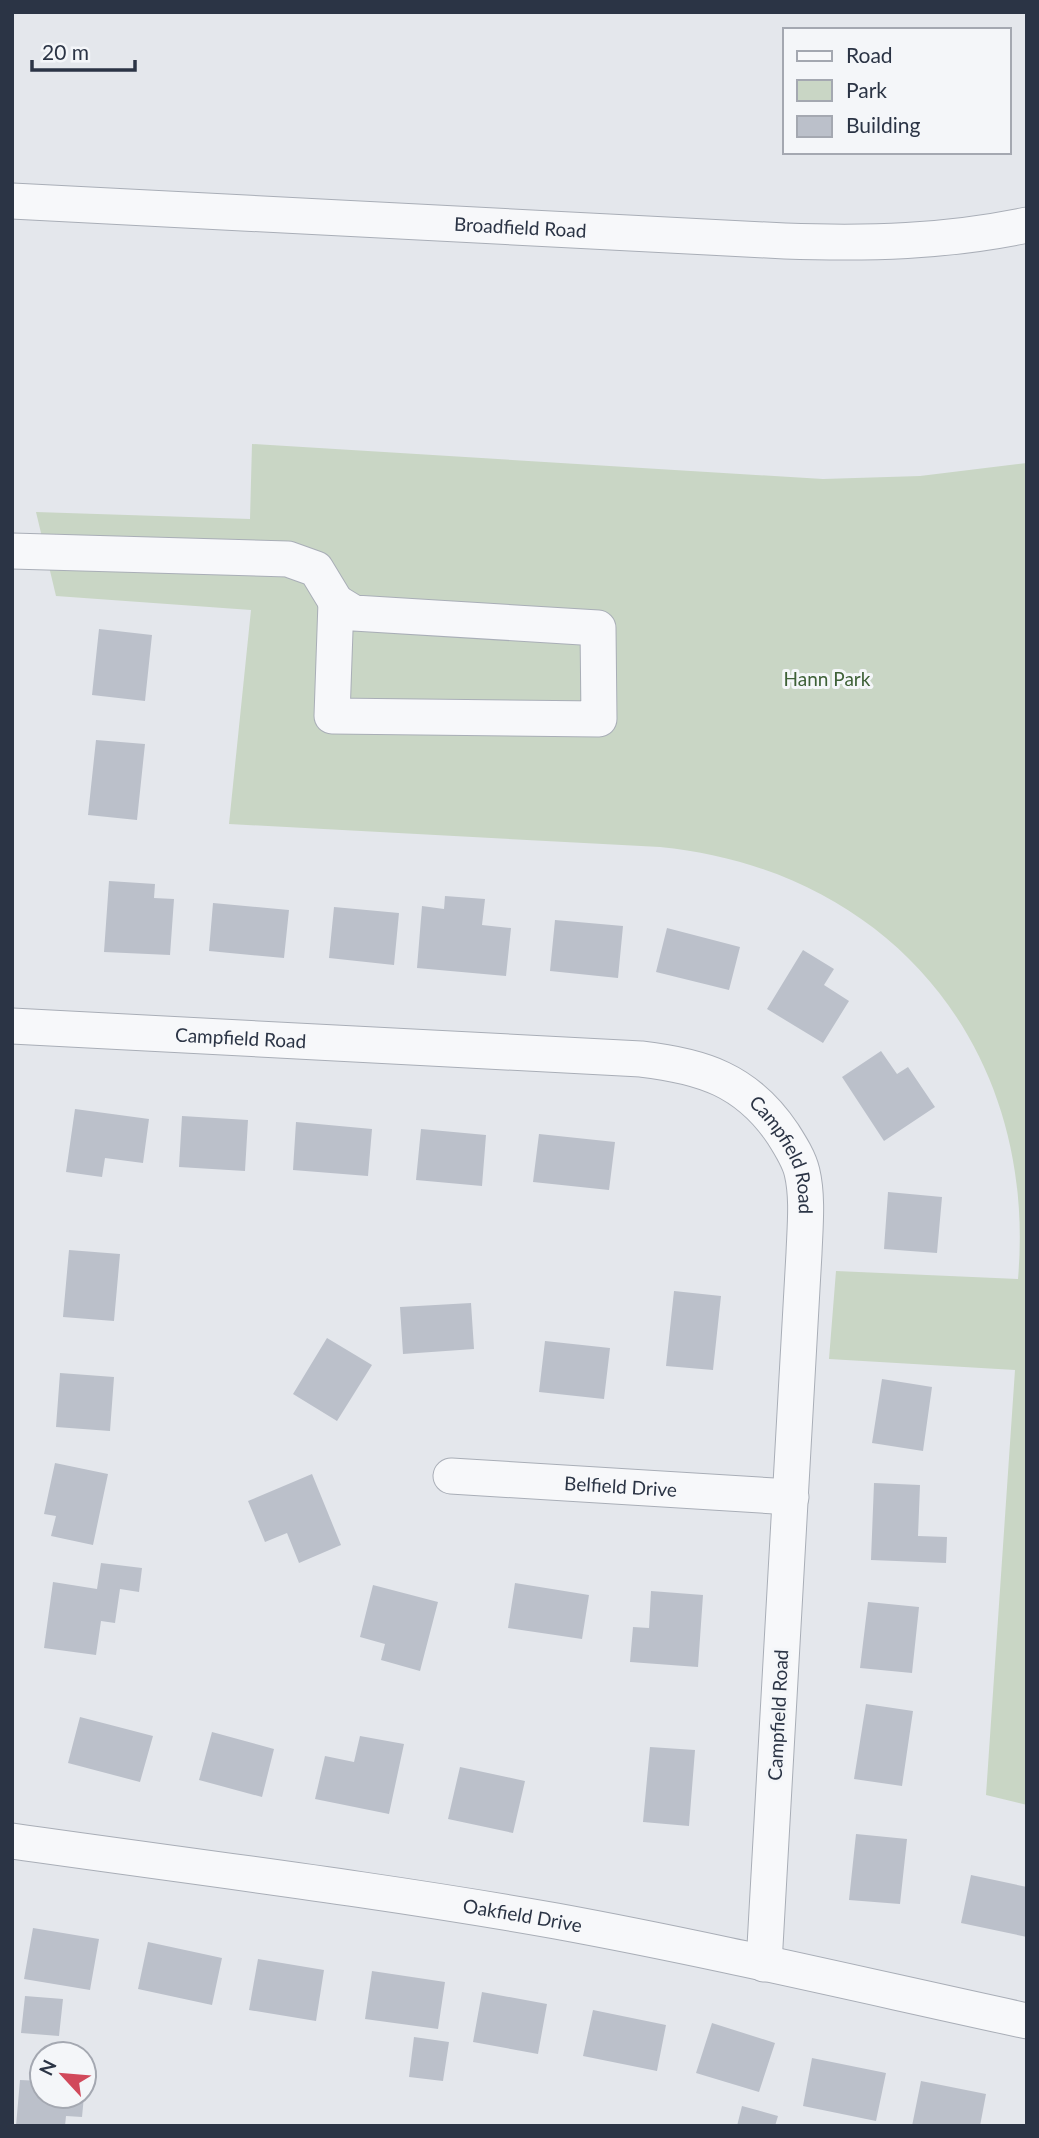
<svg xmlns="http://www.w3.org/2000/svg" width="1039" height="2138" font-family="Lato,sans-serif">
	<rect width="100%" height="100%" fill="#e4e7ec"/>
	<path fill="#c9d6c5" d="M252 444 823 479 920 476 1027 463V1805L986 1795 1015 1370 829 1359 836 1271 1018 1279C1038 1049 891 870 660 847L229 824 251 610 56 596 36 512 250 519Z"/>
	<path fill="#bbc0ca" d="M99 629 152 635 145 701 92 695Z
		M96 740 145 744 137 820 88 815Z
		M109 881 155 884 154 898 174 899 170 955 104 952Z
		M445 896 485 899 482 925 511 928 506 976 417 968 422 906 444 909Z
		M213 903 289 910 284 958 209 951Z
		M334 907 399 913 394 965 329 958Z
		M555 920 623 926 618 978 550 971Z
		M667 928 740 947 729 990 656 972Z
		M803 950 834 969 824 985 849 1001 823 1043 767 1009Z
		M881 1051 897 1074 908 1067 935 1107 884 1141 842 1077Z
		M75 1109 149 1119 143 1163 105 1158 102 1177 66 1172Z
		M182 1116 248 1120 245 1171 179 1167Z
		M296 1122 372 1129 368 1176 293 1170Z
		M421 1129 486 1135 482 1186 416 1180Z
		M539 1134 615 1142 609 1190 533 1182Z
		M888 1192 942 1197 937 1253 884 1249Z
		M69 1250 120 1254 114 1321 63 1317Z
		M674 1291 721 1296 713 1370 666 1366Z
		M471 1303 474 1349 403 1354 400 1307Z
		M327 1338 372 1365 337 1421 293 1394Z
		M545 1341 610 1348 604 1399 539 1392Z
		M60 1373 114 1377 110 1431 56 1427Z
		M882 1379 932 1387 923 1451 872 1443Z
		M55 1463 108 1474 93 1545 51 1536 56 1516 44 1514Z
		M312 1474 341 1545 299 1563 287 1533 265 1542 248 1501Z
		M874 1483 920 1485 918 1536 947 1537 946 1563 871 1560Z
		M101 1563 142 1568 139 1592 120 1589 115 1623 101 1621 96 1655 44 1648 53 1582 97 1589Z
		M515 1583 589 1595 582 1639 508 1628Z
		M373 1585 438 1602 420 1671 381 1660 385 1644 360 1637Z
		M651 1591 703 1595 698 1667 630 1662 633 1627 649 1628Z
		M868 1602 919 1607 912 1673 860 1668Z
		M866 1704 913 1711 902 1786 854 1779Z
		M80 1717 153 1736 140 1782 68 1763Z
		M212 1732 274 1749 262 1797 199 1780Z
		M360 1736 404 1744 389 1814 315 1799 325 1756 354 1762Z
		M650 1747 695 1750 689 1826 643 1822Z
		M460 1767 525 1781 513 1833 448 1819Z
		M856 1834 907 1839 900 1904 849 1900Z
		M971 1875 1027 1887V1937L961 1923Z
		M33 1928 99 1939 90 1990 24 1979Z
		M148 1942 222 1958 212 2005 138 1989Z
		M258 1959 324 1970 316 2021 249 2010Z
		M372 1971 445 1982 438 2029 365 2019Z
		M482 1992 547 2004 538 2054 473 2042Z
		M25 1996 63 1999 59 2036 21 2033Z
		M593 2010 666 2025 657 2071 583 2056Z
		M712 2023 775 2043 759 2092 696 2073Z
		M414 2037 449 2042 443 2081 409 2077Z
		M812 2058 886 2073 876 2121 803 2106Z
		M20 2080 42 2081V2096H84L82 2117 66 2116 65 2126H16Z
		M921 2081 986 2094 980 2126H912Z
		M742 2106 778 2116 775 2126H737Z"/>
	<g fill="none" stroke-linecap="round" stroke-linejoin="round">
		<defs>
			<g id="minor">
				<path id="s1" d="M12 201 785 241C869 244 945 242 1027 225"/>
				<path d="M12 551 288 559 316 569 336 602"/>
				<path d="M336 602 354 613 598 628 599 719 332 716Z"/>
				<path id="s2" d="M12 1026 641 1059C702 1066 747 1080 783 1134 790 1145 799 1159 802 1172 808 1197 805 1227 804 1253L764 1964"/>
				<path id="s3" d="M451 1476 791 1497"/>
				<path id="s4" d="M12 1841C194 1867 376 1889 556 1921 714 1950 870 1987 1027 2021"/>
			</g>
		</defs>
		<use href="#minor" stroke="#a9aeb7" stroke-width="37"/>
		<use href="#minor" stroke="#f7f8fa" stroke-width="35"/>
	</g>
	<g text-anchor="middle" stroke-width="6" stroke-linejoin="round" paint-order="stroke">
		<g font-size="19" fill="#2b3445" stroke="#f4f6f9">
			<text dy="7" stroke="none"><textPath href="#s1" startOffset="509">Broadfield Road</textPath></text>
			<text dy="7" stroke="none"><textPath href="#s2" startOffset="229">Campfield Road</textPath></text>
			<text dy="7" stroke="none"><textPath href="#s2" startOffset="816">Campfield Road</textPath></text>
			<text dy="7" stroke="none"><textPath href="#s3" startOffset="170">Belfield Drive</textPath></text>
			<text transform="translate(778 1715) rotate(-87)" y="7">Campfield Road</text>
			<text dy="7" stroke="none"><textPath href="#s4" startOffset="516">Oakfield Drive</textPath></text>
		</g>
		<g font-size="19" fill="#3f6138" stroke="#f4f6f9">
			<text x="827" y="686">Hann Park</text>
		</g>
	</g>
	<rect width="1039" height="2138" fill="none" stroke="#2b3445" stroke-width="28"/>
	<rect x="783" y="28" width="228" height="126" fill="#f4f6f9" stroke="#a4a8b1" stroke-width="2"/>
	<rect x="797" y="51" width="35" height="10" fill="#f7f8fa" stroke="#a4a8b1" stroke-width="2"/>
	<text x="846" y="63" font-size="21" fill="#2b3445">Road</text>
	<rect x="797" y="80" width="35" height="21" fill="#c9d6c5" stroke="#a4a8b1" stroke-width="2"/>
	<text x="846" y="98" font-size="21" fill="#2b3445">Park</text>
	<rect x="797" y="116" width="35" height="21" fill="#bbc0ca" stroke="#a4a8b1" stroke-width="2"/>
	<text x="846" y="133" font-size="21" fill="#2b3445">Building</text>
	<g transform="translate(63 2075) rotate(296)"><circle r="33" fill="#f4f6f9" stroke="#a4a8b1" stroke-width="2"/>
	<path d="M0-5L12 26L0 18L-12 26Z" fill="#d1495b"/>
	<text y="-10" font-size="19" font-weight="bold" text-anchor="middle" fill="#2b3445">N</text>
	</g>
	<path d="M32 60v10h103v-10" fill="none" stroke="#2b3445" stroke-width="3.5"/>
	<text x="42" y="60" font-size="21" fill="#2b3445" stroke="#f4f6f9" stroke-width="5" paint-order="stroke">20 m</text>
</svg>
